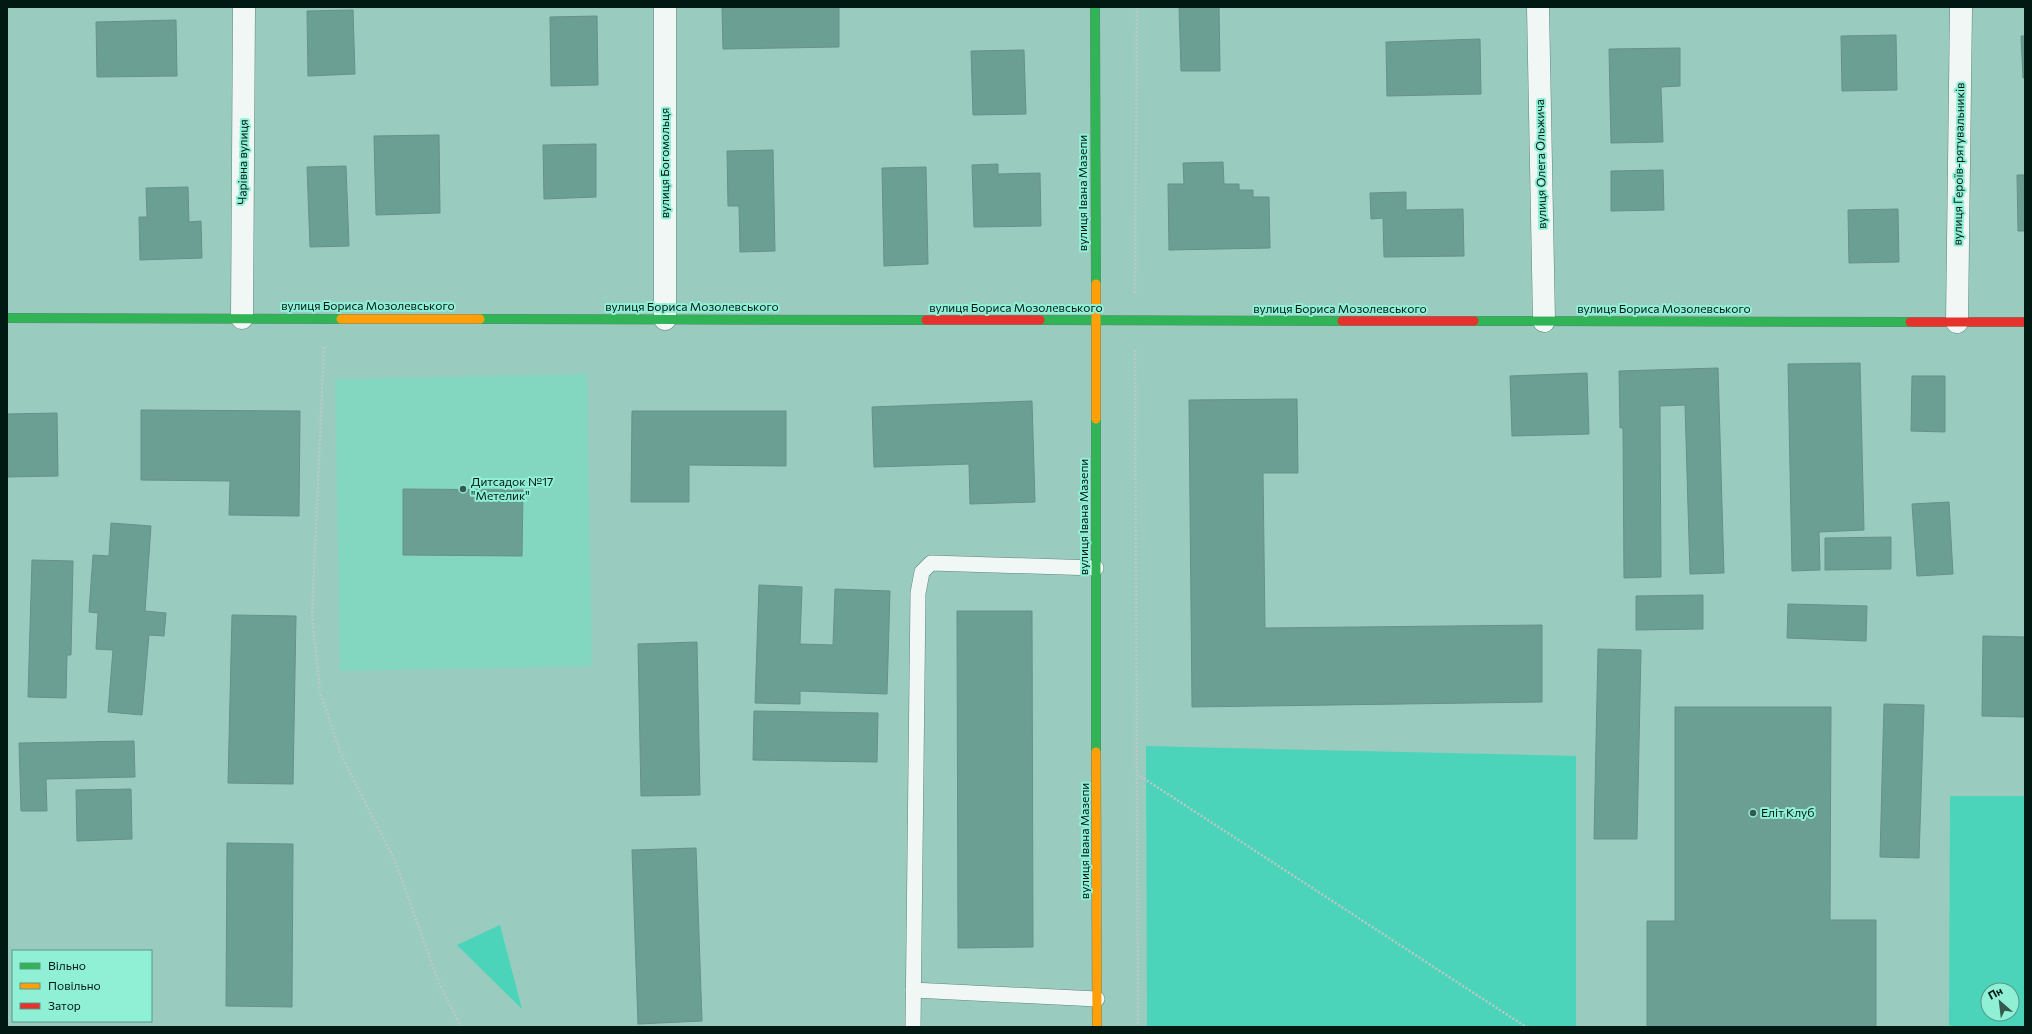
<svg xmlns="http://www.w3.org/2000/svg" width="2032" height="1034" font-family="Commissioner,sans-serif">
	<rect width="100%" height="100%" fill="#99ccbe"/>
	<path fill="#83d6c0" d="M587 374 592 666 340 671 335 379Z"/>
	<path fill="#4bd4ba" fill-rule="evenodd" d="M1146 746 1576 756V1027H1147Z
		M1950 796H2025V1027H1949ZM1988 990H2012V1014H1988Z
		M500 925 522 1009 457 945Z"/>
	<path fill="#6c9f94" stroke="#659287" d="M722 7H839V47L723 49Z
		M1179 7H1219L1220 71H1181Z
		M353 10 355 74 308 76 307 11Z
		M597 16 598 85 551 86 550 17Z
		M176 20 177 76 97 77 96 22Z
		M1896 35 1897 90 1842 91 1841 36Z
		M2021 36H2025V78H2023Z
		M1480 39 1481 94 1387 96 1386 42Z
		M1680 48V86L1661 87 1663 142 1611 143 1609 49Z
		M1024 50 1026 114 973 115 971 51Z
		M439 135 440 213 376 215 374 136Z
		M596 144V197L544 199 543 145Z
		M773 150 775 251 740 252 739 206H728L727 151Z
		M1223 162 1224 184H1239V190H1253V197H1269L1270 248 1169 250 1168 184H1184L1183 163Z
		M998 164V174L1040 173 1041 226 974 227 972 165Z
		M346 166 349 246 310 247 307 167Z
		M926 167 928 264 884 266 882 168Z
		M1663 170 1664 210 1611 211V171Z
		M2017 175H2025V231H2018Z
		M188 187 189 222 201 221 202 258 140 260 139 217H147L146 188Z
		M1406 192V210L1463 209 1464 256 1384 257 1383 218 1371 219 1370 193Z
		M1898 209 1899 262 1849 263 1848 210Z
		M1860 363 1864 530 1819 532 1820 570 1792 571 1788 364Z
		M1718 368 1724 573 1690 574 1685 405 1660 406 1661 577 1624 578 1623 428H1620L1619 371Z
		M1587 373 1589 434 1512 436 1510 376Z
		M1912 376H1945V432L1911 431Z
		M1297 399 1298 473H1263L1265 628 1542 625V702L1192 707 1189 400Z
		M1032 401 1035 502 970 504 969 464 874 467 872 407Z
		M141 410 300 411 299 516 229 515 230 481 141 480Z
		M632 411H786V466L689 465V502H631Z
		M57 413 58 476 7 477V414Z
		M403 489 523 490 522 556 403 555Z
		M1949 502 1953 574 1917 576 1912 504Z
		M111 523 151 526 145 611 166 613 164 636 149 635 142 715 108 712 113 650 96 649 98 613 89 612 93 555 109 556Z
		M1891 537V569L1825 570V538Z
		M32 560 73 561 71 655H67L66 698 28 697Z
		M759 585 802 587 800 644 833 645 835 589 890 591 887 694 800 691V704L755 703Z
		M1703 595V629L1636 630V596Z
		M1788 604 1867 606 1866 641 1787 638Z
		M957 611H1032L1033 947 958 948Z
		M232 615 296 616 293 784 228 783Z
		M1983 636 2025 637V717L1982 716Z
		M697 642 700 795 641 796 638 644Z
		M1598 649 1641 650 1637 839H1594Z
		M1884 704 1924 705 1919 858 1880 857Z
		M1675 707H1831L1830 920H1876V1027H1647V921H1675Z
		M754 711 878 713 877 762 753 760Z
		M134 741 135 777 46 779 47 811H21L19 743Z
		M131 789 132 839 77 841 76 790Z
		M227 843 293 844 292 1007 226 1006Z
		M696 848 702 1021 638 1024 632 850Z"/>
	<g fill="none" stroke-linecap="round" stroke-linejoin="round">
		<defs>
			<path id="lane" d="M913 990 1097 999
				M913 1027 918 593 922 572 931 563 1096 568"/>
			<path id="street" d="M665 7V319
				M1538 7 1544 321
				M242 318 244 7
				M1957 322 1961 7"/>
			<path id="fast" d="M1095 7 1096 284
				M7 318 341 319
				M480 319 926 320
				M1040 320 1342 321
				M1474 321 1910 322
				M1096 419V752"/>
			<path id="slow" d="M1096 284V419
				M341 319H480
				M1096 752 1097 1027"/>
			<path id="jam" d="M926 320H1040
				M1342 321H1474
				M1910 322H2025"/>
		</defs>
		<use href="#lane" stroke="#5f867c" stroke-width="16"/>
		<use href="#street" stroke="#5f867c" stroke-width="23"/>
		<use href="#fast" stroke="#5f867c" stroke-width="10"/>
		<use href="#slow" stroke="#5f867c" stroke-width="10"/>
		<use href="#jam" stroke="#5f867c" stroke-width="10"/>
		<path stroke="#b9c9c5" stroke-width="2.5" stroke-dasharray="2 2" stroke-linecap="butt" d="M1135 293 1137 7
			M324 347 312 616 320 692 342 757 395 861 439 983 461 1027
			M1135 350 1138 1027
			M1137 774 1526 1027"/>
		<use href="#lane" stroke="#f0f7f5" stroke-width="15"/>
		<use href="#street" stroke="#f0f7f5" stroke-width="22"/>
		<use href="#fast" stroke="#30b455" stroke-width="9"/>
		<use href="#slow" stroke="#ff9f0a" stroke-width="9"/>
		<use href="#jam" stroke="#e5322d" stroke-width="9"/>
	</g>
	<g fill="#36584f" stroke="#90f0d6" stroke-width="1.5">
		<circle cx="463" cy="489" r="4"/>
		<circle cx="1753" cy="813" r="4"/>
	</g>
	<g text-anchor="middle" stroke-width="4" stroke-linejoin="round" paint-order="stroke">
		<g font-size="12" fill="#001913" stroke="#90f0d6">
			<text transform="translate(243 162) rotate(-89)" y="4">Чарівна вулиця</text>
			<text transform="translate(665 163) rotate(-90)" y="4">вулиця Богомольця</text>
			<text transform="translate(1541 164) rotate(-91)" y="4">вулиця Олега Ольжича</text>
			<text transform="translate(1959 164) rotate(-89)" y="4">вулиця Героїв-рятувальників</text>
			<text transform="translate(1083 193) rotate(-90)" y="4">вулиця Івана Мазепи</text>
			<text x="368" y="310">вулиця Бориса Мозолевського</text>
			<text x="692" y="311">вулиця Бориса Мозолевського</text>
			<text x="1016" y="312">вулиця Бориса Мозолевського</text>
			<text x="1340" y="313">вулиця Бориса Мозолевського</text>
			<text x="1664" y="313">вулиця Бориса Мозолевського</text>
			<text transform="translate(1084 517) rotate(-90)" y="4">вулиця Івана Мазепи</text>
			<text transform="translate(1085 841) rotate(-90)" y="4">вулиця Івана Мазепи</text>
		</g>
		<g font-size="12" fill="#001913" stroke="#90f0d6" text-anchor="start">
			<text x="471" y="486">Дитсадок №17<tspan x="471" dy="14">"Метелик"</tspan></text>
			<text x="1761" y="817">Еліт Клуб</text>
		</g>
	</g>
	<rect width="2032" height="1034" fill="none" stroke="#001913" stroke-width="16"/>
	<rect x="12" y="950" width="140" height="72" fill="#90f0d6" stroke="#569a88"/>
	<rect x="20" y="963" width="20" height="6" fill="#30b455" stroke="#569a88"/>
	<text x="48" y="970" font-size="12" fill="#001913">Вільно</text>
	<rect x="20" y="983" width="20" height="6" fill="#ff9f0a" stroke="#569a88"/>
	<text x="48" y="990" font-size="12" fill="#001913">Повільно</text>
	<rect x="20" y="1003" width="20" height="6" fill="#e5322d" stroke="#569a88"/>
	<text x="48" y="1010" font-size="12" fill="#001913">Затор</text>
	<g transform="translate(2000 1002) rotate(332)"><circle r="19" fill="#90f0d6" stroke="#569a88"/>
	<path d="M0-3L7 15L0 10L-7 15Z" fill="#36584f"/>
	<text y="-6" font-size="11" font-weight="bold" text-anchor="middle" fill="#001913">Пн</text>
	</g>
</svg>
